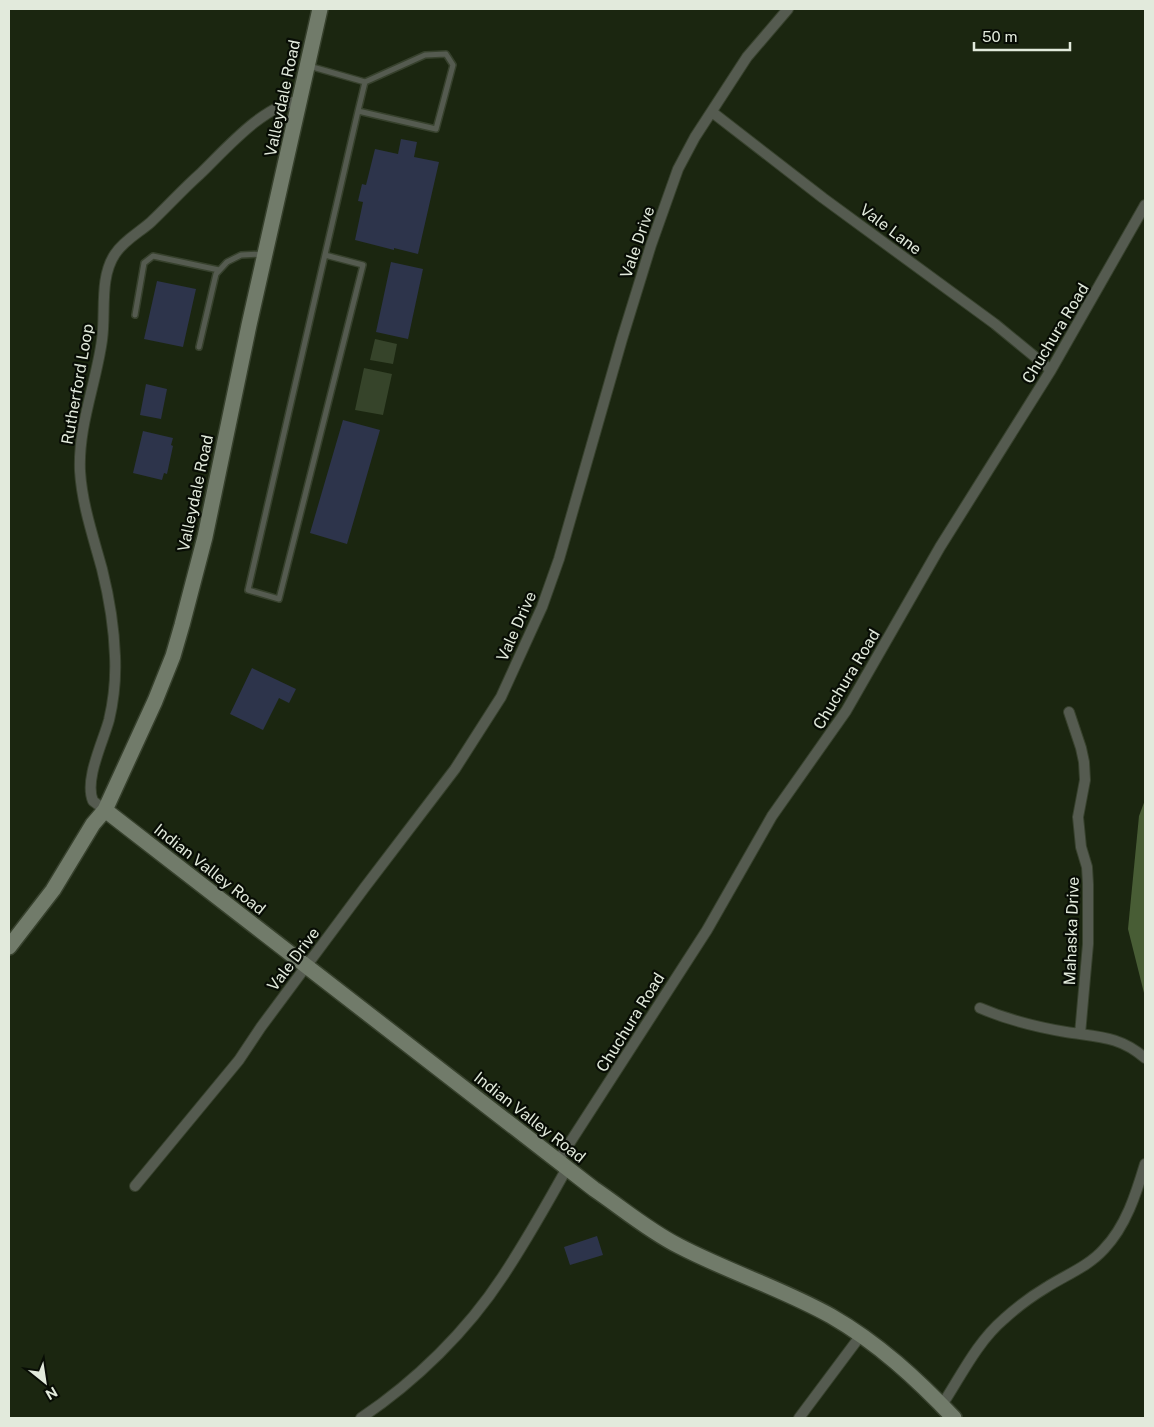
<svg xmlns="http://www.w3.org/2000/svg" width="1154" height="1427" font-family="'Public Sans',sans-serif">
	<rect width="100%" height="100%" fill="#1b2610"/>
	<path fill="#36442a" d="M375 339 397 344 393 364 370 360Z
		M364 368 392 374 383 415 355 410Z"/>
	<path fill="#485d35" d="M1145 800V997L1128 929 1139 816Z"/>
	<path fill="#2d344b" d="M401 139 417 142 414 157 439 162 418 254 394 248V250L355 240 363 202 358 201 362 184 366 185 375 149 398 154Z
		M391 262 423 269 408 339 376 332Z
		M157 281 196 289 183 347 144 339Z
		M146 384 167 389 161 419 140 415Z
		M343 420 380 430 347 544 310 533Z
		M143 431 173 438 171 445 173 446 167 474 164 473 162 480 133 473Z
		M252 668 296 689 289 703 279 698 263 730 230 714Z
		M597 1236 603 1255 570 1265 564 1247Z"/>
	<g fill="none" stroke-linecap="round" stroke-linejoin="round">
		<defs>
			<path id="lane" d="M309 66 365 82 425 55 446 54 453 65 436 129 358 111 365 82
				M325 255 363 265 279 599 248 590 358 111
				M135 315 144 263 153 256 219 270
				M199 347 216 274 227 262 241 255 262 254"/>
			<path id="street" d="M712 112 823 198 995 324 1051 370
				M1069 712 1081 748 1084 762 1085 780 1078 817 1081 847 1087 867 1088 884V944L1080 1034
				M105 810 93 801C84 780 103 742 109 720 114 699 116 678 115 656 114 627 109 597 102 569 93 536 82 504 80 471 78 426 96 384 102 340 106 312 99 278 115 254 124 240 140 232 151 222 168 206 183 189 200 174 225 150 263 105 299 101
				M980 1008C1008 1020 1036 1027 1066 1032 1098 1037 1120 1036 1145 1058
				M558 1161 707 930 772 816 846 711 940 547 1051 370 1145 205
				M135 1186 239 1060 261 1027 365 887 455 769 501 697 542 607 559 559 622 339 651 245 678 169 695 137 747 57 788 9
				M942 1405C961 1376 977 1342 1004 1319 1017 1307 1032 1296 1047 1287 1066 1275 1089 1266 1104 1249 1126 1226 1136 1194 1145 1164
				M361 1418C416 1381 467 1331 503 1276 526 1241 547 1204 567 1168
				M799 1418 861 1335"/>
			<path id="secondary" d="M105 810 594 1189C622 1208 649 1231 679 1246 729 1272 783 1289 831 1316 878 1343 917 1379 954 1418
				M9 947 53 890 93 824 105 810 155 701 173 656 182 625 205 537 249 325 320 9"/>
		</defs>
		<use href="#lane" stroke="#37412d" stroke-width="8"/>
		<use href="#street" stroke="#37412d" stroke-width="12"/>
		<use href="#secondary" stroke="#37412d" stroke-width="18"/>
		<use href="#lane" stroke="#555b50" stroke-width="5"/>
		<use href="#street" stroke="#555b50" stroke-width="10"/>
		<use href="#secondary" stroke="#717b6a" stroke-width="15"/>
	</g>
	<g text-anchor="middle" stroke-width="4.5" stroke-linejoin="round" paint-order="stroke">
		<g font-size="16" fill="#e2eadc" stroke="#080d05">
			<text transform="translate(282 98) rotate(-78)" y="6">Valleydale Road</text>
			<text transform="translate(891 229) rotate(37)" y="6">Vale Lane</text>
			<text transform="translate(637 242) rotate(-71)" y="6">Vale Drive</text>
			<text transform="translate(1055 333) rotate(-59)" y="6">Chuchura Road</text>
			<text transform="translate(77 384) rotate(-80)" y="6">Rutherford Loop</text>
			<text transform="translate(195 493) rotate(-78)" y="6">Valleydale Road</text>
			<text transform="translate(516 626) rotate(-66)" y="6">Vale Drive</text>
			<text transform="translate(846 679) rotate(-59)" y="6">Chuchura Road</text>
			<text transform="translate(210 869) rotate(38)" y="6">Indian Valley Road</text>
			<text transform="translate(1071 931) rotate(-88)" y="6">Mahaska Drive</text>
			<text transform="translate(293 959) rotate(-53)" y="6">Vale Drive</text>
			<text transform="translate(630 1022) rotate(-58)" y="6">Chuchura Road</text>
			<text transform="translate(530 1117) rotate(38)" y="6">Indian Valley Road</text>
		</g>
	</g>
	<rect width="1154" height="1427" fill="none" stroke="#e2eadc" stroke-width="20"/>
	<g transform="translate(45 1382) rotate(150)" stroke="#080d05" stroke-width="4" paint-order="stroke">
	<path d="M0-4L9 19L0 12L-9 19Z" fill="#e2eadc"/>
	<text y="-8" font-size="14" font-weight="bold" text-anchor="middle" fill="#e2eadc">N</text>
	</g>
	<path d="M974 42v8h96v-8" fill="none" stroke="#e2eadc" stroke-width="2.5"/>
	<text x="982" y="42" font-size="15" fill="#e2eadc" stroke="#080d05" stroke-width="4" paint-order="stroke">50 m</text>
</svg>
